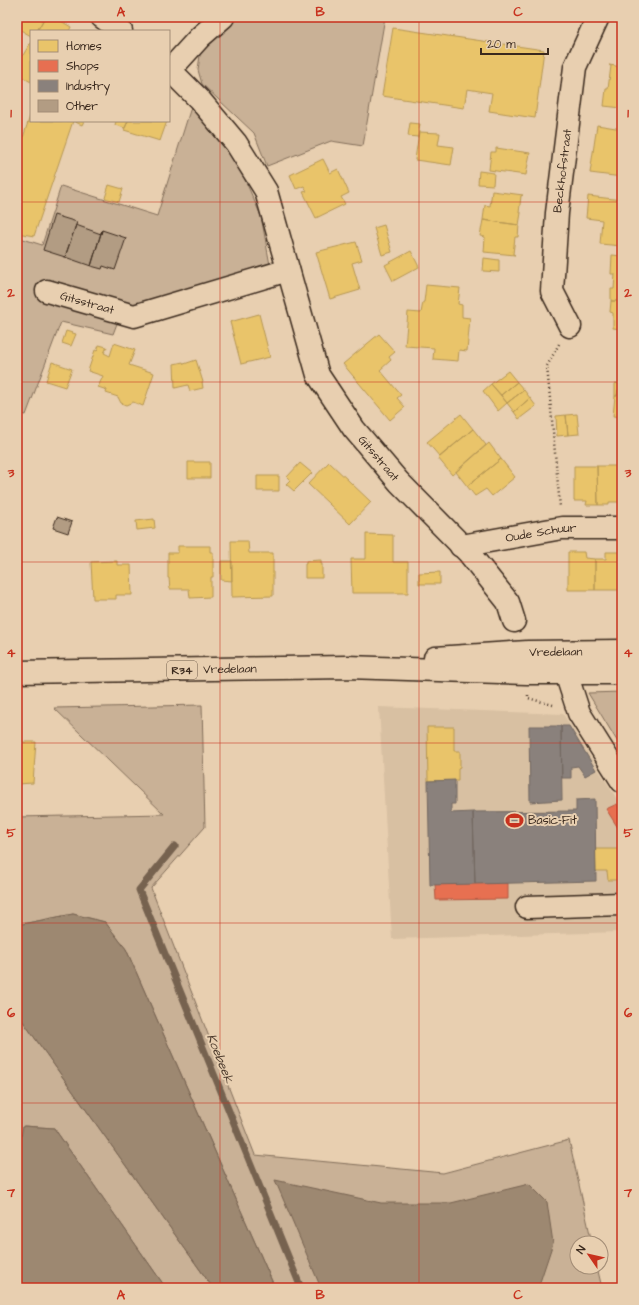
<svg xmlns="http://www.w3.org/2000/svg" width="639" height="1305" font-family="'Architects Daughter',sans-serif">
	<rect width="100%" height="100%" fill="#e8cfb0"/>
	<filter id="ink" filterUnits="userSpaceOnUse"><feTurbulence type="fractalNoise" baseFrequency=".025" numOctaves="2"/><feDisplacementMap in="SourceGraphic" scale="8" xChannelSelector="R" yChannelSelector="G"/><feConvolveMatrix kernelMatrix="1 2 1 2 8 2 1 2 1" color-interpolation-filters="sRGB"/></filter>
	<g filter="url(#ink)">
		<path fill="#d8c0a2" d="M379 707 563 714 622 807V932L392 939Z"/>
		<path fill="#c9b196" stroke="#826e5a" d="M231 17H385L363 146 331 141 267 166 254 133 202 84 198 70 200 55 205 44Z
			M192 104 235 157 261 216 270 265 123 308 113 334 61 322 26 415 17 413V237L42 245 61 186 157 216Z
			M622 692V749L588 693Z
			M202 705 205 827 151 888 255 1155 443 1173 569 1140 592 1243H577V1267H597L602 1288H275L126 949 105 922 73 914 17 925V817L164 814 54 708Z
			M17 1013 213 1288H166L54 1128 24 1126 17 1157Z"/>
		<path fill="#9d8871" stroke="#766250" d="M73 914 105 922 126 949 275 1288H213L17 1013V925Z
			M23 1126 54 1128 166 1288H17V1157Z
			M275 1180 381 1203H451L529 1184 547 1202 553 1243 538 1288H321Z"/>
		<path fill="#e9c46a" stroke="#b59653" d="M17 17H45L37 31H31V36L17 28Z
			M45 17H54L71 27 69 31H37Z
			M393 28 544 50 535 118 489 111 492 93 467 89 464 108 382 96Z
			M31 42V82L17 74V65Z
			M609 65 622 67V108L604 106 606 89H608L611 66Z
			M31 113V121H73L34 236 17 233V156Z
			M73 121H84L82 125Z
			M116 121H128L125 128 115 125Z
			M128 121H167L160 141 124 130Z
			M410 123 420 124 418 137 408 136Z
			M597 125 622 129V177L590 173Z
			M419 132 440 133 438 145 454 147 451 165 415 160Z
			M496 148 530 153 526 175 489 170 491 152H496Z
			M323 159 330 173 338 169 349 193 341 197 345 204 316 218 303 192 307 191 304 186 296 189 290 175Z
			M479 171 494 173 493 185 478 184Z
			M109 185 123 189 119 202 105 198Z
			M492 191 523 195 521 196 519 213H521L519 225 483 220 485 205 490 206Z
			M588 196 622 200V246L600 244 602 220 586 218Z
			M483 220 519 225 518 237H515L513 254 515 255 484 252 485 237 480 236Z
			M384 225 392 252 382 255 374 228Z
			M356 242 362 260 352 263 360 290 330 299 316 252Z
			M411 251 419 267 393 281 385 265Z
			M612 255 622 256V301H611V289H614L615 274H611Z
			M484 258 499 260V272L483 271Z
			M426 285 460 288 458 304 462 305V317L470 318 467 351 459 350 458 361 433 359 434 348 405 346 408 312 421 313 423 302H424Z
			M611 301H622V329L613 328V313L610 312Z
			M259 314 270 357 241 364 230 322Z
			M66 331 76 334 71 346 62 343Z
			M379 334 395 352 389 357 391 360 380 370 401 395 397 398 405 407 390 420 343 364Z
			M114 343 135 350 129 365 154 373 143 406 133 402 126 405 121 403 118 397 106 393 107 390 98 387 103 376 88 371 95 350 97 351 99 345 107 347 104 353 110 356Z
			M196 360 203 382H202L203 388 190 391 188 385 175 388 174 364 183 362 184 364Z
			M52 362 72 369 65 387 46 381Z
			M508 371 517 382 501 395 491 384Z
			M517 382 524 390 507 403 501 395Z
			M615 383 622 384V390H618L617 396H615Z
			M491 384 507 403 498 411 483 391Z
			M524 390 530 398 514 412 507 403Z
			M618 390H622V417L613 416 615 396H617Z
			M530 398 536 406 519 419 514 412Z
			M461 414 473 429 440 457 427 442Z
			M577 414 579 434 568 435 566 415Z
			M566 415 568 435 557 436 556 416Z
			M473 429 486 445 452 475 438 458Z
			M489 443 501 459 467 486 456 472Z
			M501 459 515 477 492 496 486 489 475 496 467 486Z
			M188 462H210V478H188Z
			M329 462 371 502 350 524 308 484Z
			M300 463 312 473 294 491 286 484 290 480 287 477Z
			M574 466H597L598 505H586L587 501H574Z
			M597 466H621V502H609V505H598Z
			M257 476H279V491H257Z
			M154 519 155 528 137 530 136 521Z
			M366 534 393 535V562H408V593H352L351 559H366Z
			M231 541H248L249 553H273V596L232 597Z
			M178 546H210V552H213V577H211V597L190 598 189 589H170L169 578H168V553H178Z
			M568 552H584L585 558 595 559V590H568Z
			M606 552H622V590H595V559H606Z
			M321 560V564H322V578H305V564H306V561Z
			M117 561V565H131L132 595H116V599H93L91 562Z
			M221 561H232V581L221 580Z
			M440 572V584H419V573Z
			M427 727H454V751H460V767L458 768V781H428Z
			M17 742H36L33 783 17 784Z
			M595 849H622V880H608L607 871H596Z"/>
		<path fill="#e76f51" stroke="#b35a42" d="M617 804 622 812V831H620L606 809Z
			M508 883V899L436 900 435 884Z"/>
		<path fill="#8a817c" stroke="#726760" d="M529 726H561L562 800 530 802Z
			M561 726H569L596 770 585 776 578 766 571 767V778H562Z
			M455 780V804H451V813L473 812 475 884 430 885 428 781Z
			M595 799 596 881 475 884 473 812 576 811V800Z"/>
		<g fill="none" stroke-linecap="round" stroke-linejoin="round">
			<path stroke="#766250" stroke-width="7" d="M175 846 139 890 301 1288"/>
		</g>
		<path fill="#b29c83" stroke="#3b2a1e" d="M54 215 77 222 65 257 43 250Z
			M76 225 101 234 102 230 91 266 65 257Z
			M102 230 126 238 115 270 103 266 102 269 91 266Z
			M57 517 72 522 68 533 53 528Z"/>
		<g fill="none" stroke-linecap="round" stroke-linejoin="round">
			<defs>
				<g id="minor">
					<path d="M102 17 121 31"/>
					<path id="s1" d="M169 69 199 99 236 143 266 191 318 375 354 429 399 482 468 552 508 602 514 621"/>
					<path d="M170 70 200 37 223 17"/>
					<path id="s2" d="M47 291 134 316 288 270"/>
					<path id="s3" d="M570 326 552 291 557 213 575 67 598 17"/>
					<path id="s4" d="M461 546 562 528H622"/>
					<path d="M566 655V673L579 713 622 781"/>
					<path d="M527 907 622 904"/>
				</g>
				<g id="major">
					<path id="s5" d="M435 658 528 652 622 651"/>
					<path id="s6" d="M17 672 347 667 527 673H622"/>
				</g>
			</defs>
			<use href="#minor" stroke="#3b2a1e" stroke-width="25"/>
			<use href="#major" stroke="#3b2a1e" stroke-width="25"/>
			<path stroke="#3b2a1e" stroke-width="2.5" stroke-dasharray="1 3" stroke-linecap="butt" d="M559 344 547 366 560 507
				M528 695V698L553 705"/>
			<use href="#minor" stroke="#e8cfb0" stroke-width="22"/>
			<use href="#major" stroke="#e8cfb0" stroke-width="22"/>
		</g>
	</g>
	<path fill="none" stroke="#c8321e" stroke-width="1" stroke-opacity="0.55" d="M220 17V1288M419 17V1288M17 202H622M17 382H622M17 562H622M17 743H622M17 923H622M17 1103H622"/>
	<defs>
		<symbol id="stadium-bare" viewBox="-9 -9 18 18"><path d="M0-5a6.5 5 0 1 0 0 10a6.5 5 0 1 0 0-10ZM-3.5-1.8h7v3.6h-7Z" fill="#c8321e" stroke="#e8cfb0" stroke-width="2.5" paint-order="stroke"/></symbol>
	</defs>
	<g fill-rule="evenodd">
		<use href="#stadium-bare" x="502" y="808" width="25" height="25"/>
	</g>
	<g text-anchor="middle" stroke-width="4" stroke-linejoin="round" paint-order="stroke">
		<rect fill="#e8cfb0" stroke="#6f5c4a" stroke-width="1" x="167" y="661" width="30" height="18" rx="3"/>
		<g font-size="11" font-weight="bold" fill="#3b2a1e">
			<text x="182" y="674">R34</text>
		</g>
		<g font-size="12" fill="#3b2a1e" stroke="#e8cfb0">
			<text dy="4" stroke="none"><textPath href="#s3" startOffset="160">Beckhofstraat</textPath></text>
			<text dy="4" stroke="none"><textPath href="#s2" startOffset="42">Gitsstraat</textPath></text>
			<text dy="4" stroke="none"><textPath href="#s1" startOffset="451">Gitsstraat</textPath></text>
			<text dy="4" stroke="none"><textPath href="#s4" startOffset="81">Oude Schuur</textPath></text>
			<text dy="4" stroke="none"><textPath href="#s5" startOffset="121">Vredelaan</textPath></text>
			<text dy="4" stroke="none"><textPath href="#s6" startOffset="213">Vredelaan</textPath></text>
		</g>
		<g font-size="12" fill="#3b2a1e" stroke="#e8cfb0" text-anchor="start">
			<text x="528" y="824">Basic-Fit</text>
		</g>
		<g font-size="13" font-style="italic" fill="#4f3d2f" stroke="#e8cfb0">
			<text transform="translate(221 1058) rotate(68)" y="5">Koebeek</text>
		</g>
	</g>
	<rect width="639" height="1305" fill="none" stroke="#e8cfb0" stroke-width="44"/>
	<rect x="30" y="30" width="140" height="92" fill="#e8cfb0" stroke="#a38d76"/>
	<rect x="38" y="40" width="20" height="12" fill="#e9c46a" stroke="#a38d76"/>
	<text x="66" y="50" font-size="12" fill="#3b2a1e">Homes</text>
	<rect x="38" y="60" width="20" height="12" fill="#e76f51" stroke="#a38d76"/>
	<text x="66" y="70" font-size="12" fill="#3b2a1e">Shops</text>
	<rect x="38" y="80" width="20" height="12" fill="#8a817c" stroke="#a38d76"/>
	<text x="66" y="90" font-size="12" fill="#3b2a1e">Industry</text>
	<rect x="38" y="100" width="20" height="12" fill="#b29c83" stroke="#a38d76"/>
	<text x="66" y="110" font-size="12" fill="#3b2a1e">Other</text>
	<g transform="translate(589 1255) rotate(304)"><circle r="19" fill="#e8cfb0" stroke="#a38d76"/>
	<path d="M0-3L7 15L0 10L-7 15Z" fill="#c8321e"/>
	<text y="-6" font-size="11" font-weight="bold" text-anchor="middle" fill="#3b2a1e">N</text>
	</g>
	<path d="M481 48v6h67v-6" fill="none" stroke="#3b2a1e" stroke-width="2"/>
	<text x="487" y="48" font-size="12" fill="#3b2a1e" stroke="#e8cfb0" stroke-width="3" paint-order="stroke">20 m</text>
	<rect x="22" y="22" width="595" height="1261" fill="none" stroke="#c8321e" stroke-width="1.5"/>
	<g font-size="13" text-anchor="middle" font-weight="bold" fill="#c8321e">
		<text x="121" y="16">A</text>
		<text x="320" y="16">B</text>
		<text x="518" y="16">C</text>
		<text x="11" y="117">1</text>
		<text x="628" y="117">1</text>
		<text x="11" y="297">2</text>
		<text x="628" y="297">2</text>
		<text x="11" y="477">3</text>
		<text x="628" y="477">3</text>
		<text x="11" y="657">4</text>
		<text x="628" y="657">4</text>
		<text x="11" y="837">5</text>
		<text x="628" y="837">5</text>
		<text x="11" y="1017">6</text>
		<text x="628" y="1017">6</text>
		<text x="11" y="1197">7</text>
		<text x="628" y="1197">7</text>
		<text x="121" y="1299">A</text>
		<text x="320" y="1299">B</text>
		<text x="518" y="1299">C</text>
	</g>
</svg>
